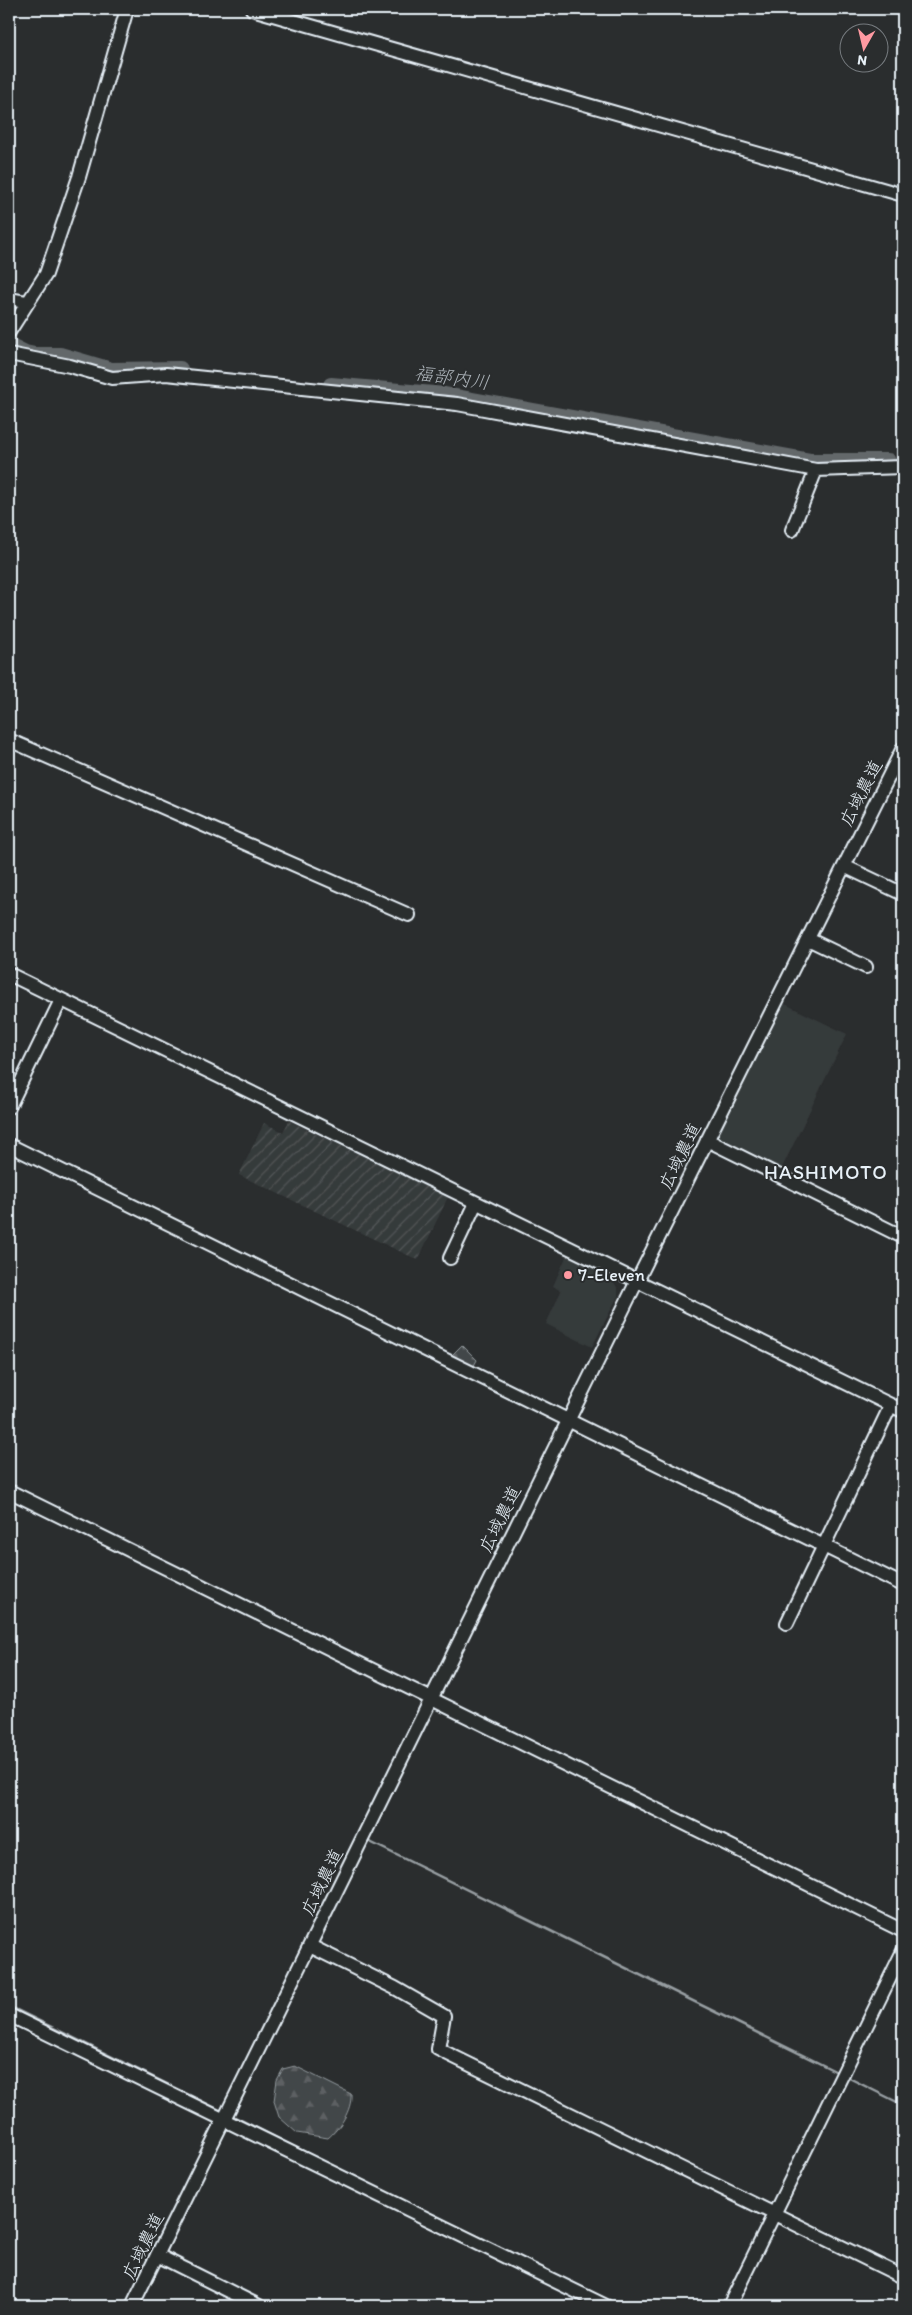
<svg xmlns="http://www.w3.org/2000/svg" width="912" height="2315" font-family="Itim,'Klee One',sans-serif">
	<defs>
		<pattern id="industrial-furrows" width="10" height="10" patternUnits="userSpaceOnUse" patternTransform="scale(1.25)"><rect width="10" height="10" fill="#363a3b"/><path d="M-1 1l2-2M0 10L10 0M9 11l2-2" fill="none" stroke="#535758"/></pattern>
		<pattern id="forest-firs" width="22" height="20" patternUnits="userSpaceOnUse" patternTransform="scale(1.25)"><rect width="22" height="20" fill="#424648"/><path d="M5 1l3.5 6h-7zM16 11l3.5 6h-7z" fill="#5d6163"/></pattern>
		<pattern id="cemetery-stones" width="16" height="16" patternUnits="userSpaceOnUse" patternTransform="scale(1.25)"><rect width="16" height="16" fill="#424648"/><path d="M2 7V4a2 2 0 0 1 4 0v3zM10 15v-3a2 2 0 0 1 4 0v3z" fill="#5d6163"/></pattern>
	</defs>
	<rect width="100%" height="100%" fill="#2a2d2e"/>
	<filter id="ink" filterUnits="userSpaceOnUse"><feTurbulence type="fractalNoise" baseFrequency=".02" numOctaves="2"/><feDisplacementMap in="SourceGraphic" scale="10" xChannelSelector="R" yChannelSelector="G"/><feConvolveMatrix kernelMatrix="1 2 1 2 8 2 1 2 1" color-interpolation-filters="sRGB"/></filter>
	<g filter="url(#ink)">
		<path fill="#363a3b" d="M783 1003 847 1034 780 1172 715 1141Z
			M567 1255 612 1279 618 1289V1296L592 1347 546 1324 561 1291 553 1286Z"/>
		<path fill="url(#industrial-furrows)" d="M289 1121 448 1197 418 1260 239 1175 264 1123 283 1132Z"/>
		<path fill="url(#forest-firs)" stroke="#959ca0" d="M295 2066 351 2094C352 2110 340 2128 328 2138L297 2133 279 2117 274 2101 277 2080 283 2069Z"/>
		<path fill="url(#cemetery-stones)" stroke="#959ca0" d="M462 1345 477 1360 472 1369 450 1357Z"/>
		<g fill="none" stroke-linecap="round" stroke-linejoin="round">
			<path stroke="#989fa3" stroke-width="2.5" d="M370 1842 835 2071
				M9 2006 222 2111
				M849 2078 903 2105
				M233 2116 375 2187
				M609 2302 618 2306"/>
			<path stroke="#63686b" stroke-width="16" d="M9 345 25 353 35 355H60L111 370 180 369
				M331 385 445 395 811 461H888"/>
			<defs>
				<path id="minor" d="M252 9 903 195
					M9 299 26 302
					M9 332 46 274 79 177 127 9
					M9 354 70 366 112 378 166 374 457 404 816 470 903 467
					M792 530 816 470
					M9 740 409 915
					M844 866 903 894
					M808 939 866 967
					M9 974 903 1411
					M9 1107 61 1000
					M707 1140 903 1237
					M9 1145 903 1585
					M450 1258 476 1203
					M9 1491 903 1931
					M787 1623 891 1405
					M310 1946 395 1988 444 2016 438 2049 903 2277
					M9 2015 606 2306
					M157 2255 259 2306
					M132 2306 637 1281 903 748
					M729 2306 903 1951"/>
			</defs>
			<use href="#minor" stroke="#e8f1f8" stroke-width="16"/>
			<use href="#minor" stroke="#2a2d2e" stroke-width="12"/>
		</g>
	</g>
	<circle fill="#ff9aa2" stroke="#2a2d2e" stroke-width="2" cx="568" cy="1275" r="5"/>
	<g text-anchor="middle" stroke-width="4" stroke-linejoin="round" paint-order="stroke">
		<g font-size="18" fill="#e8f1f8" stroke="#2a2d2e">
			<text transform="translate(861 793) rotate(-63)" y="6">広域農道</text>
			<text transform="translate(680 1156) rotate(-64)" y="6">広域農道</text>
			<text transform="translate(500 1519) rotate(-64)" y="6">広域農道</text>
			<text transform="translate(322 1882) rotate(-64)" y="6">広域農道</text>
			<text transform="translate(143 2246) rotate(-64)" y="6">広域農道</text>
		</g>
		<g font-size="18" fill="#e8f1f8" stroke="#2a2d2e" text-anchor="start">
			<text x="578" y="1281">7-Eleven</text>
		</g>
		<g font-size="19" font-style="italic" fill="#acb3b9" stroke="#2a2d2e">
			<text transform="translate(452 377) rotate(8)" y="7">福部内川</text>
		</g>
		<g font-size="20" letter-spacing="1" fill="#e8f1f8" stroke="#2a2d2e">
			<text x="826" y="1179">HASHIMOTO</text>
		</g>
	</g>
	<rect width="912" height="2315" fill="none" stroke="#2a2d2e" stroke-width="30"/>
	<rect x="15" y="15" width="882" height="2285" fill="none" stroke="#e8f1f8" stroke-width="2" filter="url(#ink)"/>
	<g transform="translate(864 48) rotate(188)"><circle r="24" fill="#2a2d2e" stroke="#767b7f"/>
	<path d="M0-4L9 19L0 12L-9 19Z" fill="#ff9aa2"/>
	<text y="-8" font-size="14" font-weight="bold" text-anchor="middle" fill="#e8f1f8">N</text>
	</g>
</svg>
